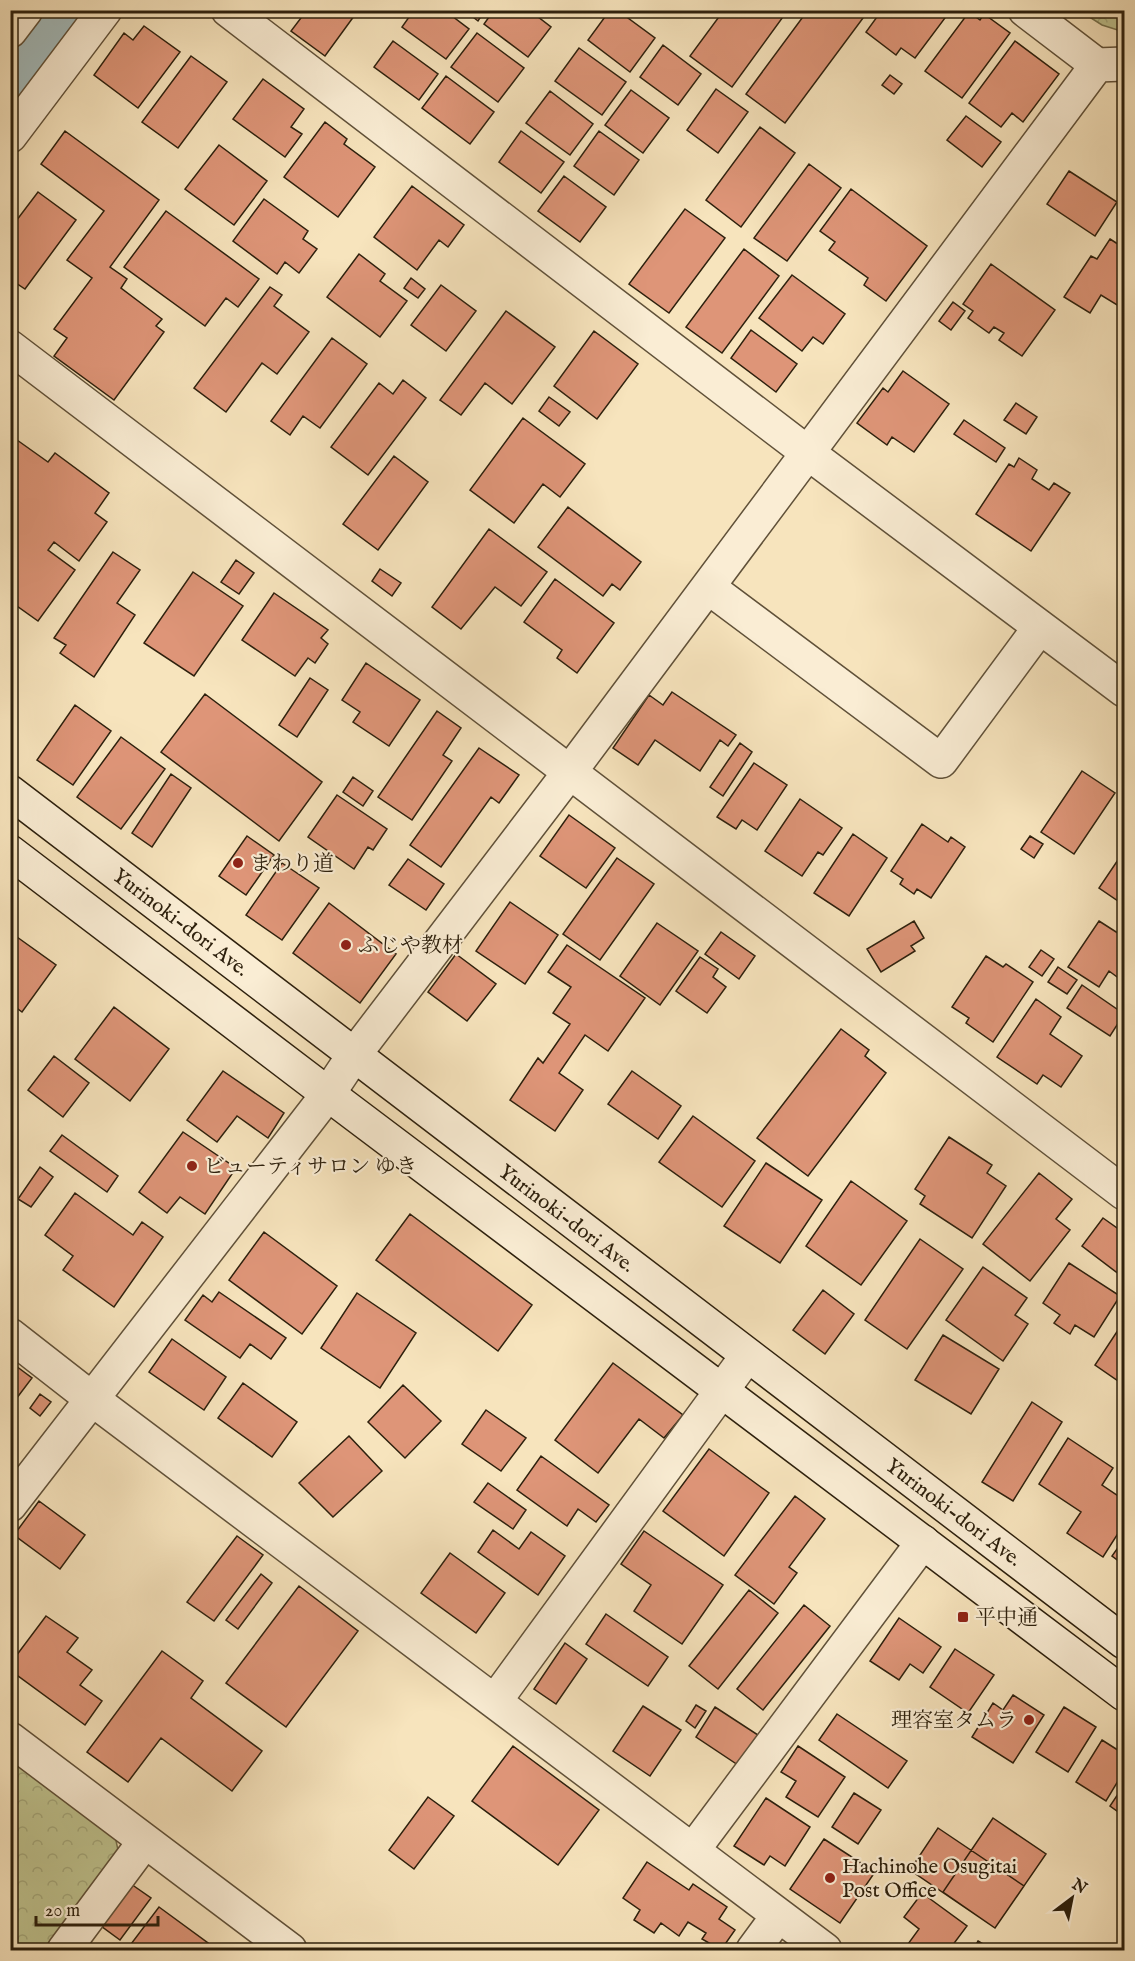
<svg xmlns="http://www.w3.org/2000/svg" width="1135" height="1961" font-family="'IM FELL English','Noto Serif JP',serif">
	<defs>
		<pattern id="park-crowns" width="20" height="18" patternUnits="userSpaceOnUse" patternTransform="scale(1.5)"><rect width="20" height="18" fill="#bfc38f"/><path d="M2 6a3 3 0 1 1 6 0M12 15a3 3 0 1 1 6 0" fill="none" stroke="#a4a77a"/></pattern>
	</defs>
	<rect width="100%" height="100%" fill="#f7e4bd"/>
	<filter id="stains"><feTurbulence type="fractalNoise" baseFrequency=".00333" numOctaves="4"/><feColorMatrix values="0 0 0 0 .2 0 0 0 0 .09 0 0 0 0 .02 0 0 0 .5 -.17"/></filter>
	<radialGradient id="worn" r=".72"><stop offset=".6" stop-color="#630" stop-opacity="0"/><stop offset="1" stop-color="#630" stop-opacity=".3"/></radialGradient>
	<path fill="url(#park-crowns)" stroke="#76724e" stroke-width="1.5" d="M1080 11H1124V32L1102 25Z
		M10 1756 115 1836 118 1850 44 1950H11Z"/>
	<g fill="none" stroke-linecap="round" stroke-linejoin="round">
		<path stroke="#a3bbbc" stroke-width="72" d="M10 86 68 10"/>
	</g>
	<path fill="#de9578" stroke="#2d200d" stroke-width="1.5" d="M307 10H355L357 12 325 56 291 31Z
		M414 10H444L469 29 446 59 402 27Z
		M464 10H485L478 21Z
		M494 10H529L551 27 528 57 484 24Z
		M610 10H617L655 38 630 72 588 40Z
		M724 10H788L732 87 690 56Z
		M808 10H869L785 123 746 94Z
		M882 10H943L948 14 915 58 901 48 896 55 866 32Z
		M969 12 980 20 984 14 1010 33 962 98 925 71Z
		M144 26 180 52 138 108 94 75 124 33 133 40Z
		M477 33 524 68 498 102 451 67Z
		M393 41 438 74 419 100 374 67Z
		M1015 41 1059 74 1023 122 1012 113 1001 127 969 103Z
		M663 45 701 74 678 105 640 77Z
		M579 48 626 82 602 115 555 81Z
		M191 56 227 82 178 148 142 122Z
		M890 75 902 84 894 94 882 85Z
		M446 76 494 112 470 144 422 108Z
		M263 79 304 109 291 127 302 134 285 157 233 119Z
		M716 89 748 112 718 153 687 130Z
		M631 90 669 118 643 153 605 125Z
		M550 91 593 124 570 155 526 123Z
		M966 116 1001 142 982 167 947 140Z
		M325 122 347 139 344 144 375 167 338 217 284 177Z
		M760 127 795 153 741 227 706 200Z
		M65 131 159 200 110 267 127 279 121 288 162 319 156 326 164 332 114 400 54 356 67 338 54 329 92 278 67 260 104 211 41 164Z
		M521 131 564 162 541 193 499 162Z
		M599 131 639 160 614 195 574 166Z
		M219 145 267 181 234 225 185 189Z
		M809 164 841 188 787 261 754 238Z
		M1069 171 1117 202 1095 236 1047 204Z
		M564 176 606 207 580 242 538 211Z
		M412 186 464 225 448 247 439 240 417 270 374 237Z
		M851 189 927 246 886 301 864 285 868 278 829 250 835 242 820 231Z
		M38 192 76 220 25 289 10 279V229Z
		M264 199 308 231 303 239 317 249 299 273 285 262 277 274 233 241Z
		M685 209 725 238 669 313 629 284Z
		M166 211 259 279 238 307 226 298 205 326 124 267Z
		M1110 239 1124 248V304L1122 308 1101 295 1090 313 1064 297 1091 256 1097 259Z
		M744 249 779 276 722 353 686 327Z
		M359 254 385 274 380 281 407 301 380 337 327 297Z
		M991 264 1055 310 1022 356 999 340 1004 333 994 327 989 333 968 318 973 311 963 304Z
		M792 275 845 314 823 344 813 337 802 351 759 318Z
		M411 278 425 289 418 298 404 288Z
		M441 285 476 311 446 351 411 325Z
		M270 287 282 295 274 306 309 332 277 374 262 363 226 412 194 388Z
		M953 302 965 311 951 330 939 321Z
		M506 311 555 347 512 404 485 383 461 415 440 400Z
		M751 330 797 364 776 392 731 358Z
		M594 331 638 364 597 419 554 386Z
		M332 338 367 364 320 428 303 416 290 435 271 421Z
		M903 371 949 404 914 452 892 437 887 445 857 423 883 388 888 392Z
		M403 380 426 398 368 475 331 447 379 383 393 394Z
		M549 397 570 412 559 426 539 411Z
		M1016 403 1037 417 1026 434 1004 420Z
		M523 418 585 464 560 497 543 484 514 523 470 490Z
		M964 420 1005 448 996 462 954 434Z
		M10 435 48 462 55 453 109 493 95 513 107 522 79 561 54 542 48 550 75 570 38 621 10 601Z
		M394 456 428 482 378 550 343 524Z
		M1019 458 1037 470 1032 479 1049 490 1054 483 1070 493 1031 551 976 514 1009 464 1014 467Z
		M568 507 641 562 620 590 612 584 603 596 538 547Z
		M489 529 547 572 521 606 495 587 461 629 432 607Z
		M113 552 140 570 117 603 135 615 94 677 60 653 66 645 54 638Z
		M236 560 254 573 239 594 221 582Z
		M380 569 401 583 392 596 372 581Z
		M193 572 243 606 194 676 144 643Z
		M555 579 614 623 577 673 557 658 562 650 524 622Z
		M274 593 328 630 321 638 328 644 315 663 308 658 295 676 242 640Z
		M366 663 420 700 389 746 353 722 360 712 342 700Z
		M310 678 328 690 297 737 279 725Z
		M672 692 736 735 728 746 720 740 700 771 655 740 638 765 613 748 649 695 663 705Z
		M205 694 322 782 279 841 161 752Z
		M75 705 111 731 73 785 37 760Z
		M437 711 461 728 443 755 452 761 412 820 378 797Z
		M121 737 165 769 121 829 77 797Z
		M740 743 752 752 723 796 710 787Z
		M479 748 519 775 499 803 491 797 441 867 410 845Z
		M754 763 787 785 757 830 742 820 736 829 717 817Z
		M1082 771 1115 793 1074 854 1041 832Z
		M171 774 191 788 152 847 132 833Z
		M353 777 373 791 363 806 343 792Z
		M337 795 387 829 373 850 368 847 354 869 308 837Z
		M800 799 842 828 823 855 818 852 802 876 765 851Z
		M569 815 615 848 586 888 540 856Z
		M922 824 948 842 951 837 965 847 931 898 917 889 914 894 900 884 903 879 891 871Z
		M853 834 887 858 849 916 814 893Z
		M247 836 274 855 246 895 219 876Z
		M1030 836 1043 844 1034 858 1021 849Z
		M1124 851V905L1099 888Z
		M617 858 654 884 600 960 563 934Z
		M408 859 444 884 426 910 389 885Z
		M282 863 319 888 282 940 246 915Z
		M510 902 558 935 525 984 476 951Z
		M329 903 396 954 360 1003 293 953Z
		M914 921 924 938 911 946 915 951 881 972 867 949Z
		M1099 921 1124 937V982L1109 971 1099 987 1068 967Z
		M657 923 698 951 660 1005 620 976Z
		M10 932 56 965 22 1012 10 1003Z
		M721 932 755 956 739 979 705 954Z
		M567 945 645 998 608 1051 585 1035 559 1073 583 1090 555 1131 510 1100 538 1058 543 1063 570 1024 553 1013 571 987 548 972Z
		M1041 950 1054 959 1042 976 1029 967Z
		M456 954 496 984 467 1021 428 992Z
		M986 956 1003 967 1006 964 1033 982 993 1042 966 1023 969 1018 952 1007Z
		M700 957 718 969 713 977 726 987 707 1013 676 991Z
		M1058 967 1077 980 1067 994 1048 982Z
		M1082 985 1124 1014 1110 1036 1067 1008Z
		M1036 999 1061 1017 1050 1034 1082 1056 1061 1087 1043 1075 1037 1084 997 1057Z
		M114 1007 169 1049 130 1101 75 1059Z
		M841 1029 869 1050 865 1056 886 1073 808 1176 757 1138Z
		M54 1056 89 1083 63 1117 28 1090Z
		M223 1071 284 1113 268 1138 237 1116 217 1142 187 1120Z
		M632 1071 681 1106 658 1139 608 1104Z
		M693 1116 755 1161 722 1207 659 1162Z
		M183 1132 236 1168 205 1214 180 1197 167 1213 139 1192Z
		M62 1135 118 1176 107 1192 50 1151Z
		M949 1137 992 1165 987 1173 1006 1186 972 1238 920 1204 925 1196 915 1189Z
		M766 1163 822 1200 780 1263 724 1226Z
		M40 1167 53 1177 31 1207 18 1199Z
		M1039 1173 1072 1199 1056 1219 1070 1230 1030 1281 983 1244Z
		M851 1181 907 1221 861 1285 806 1246Z
		M75 1193 133 1235 142 1222 163 1237 114 1307 63 1270 73 1256 45 1235Z
		M410 1214 532 1305 498 1351 376 1260Z
		M1103 1218 1124 1233V1278L1082 1246Z
		M264 1232 337 1286 302 1334 229 1280Z
		M920 1239 963 1269 907 1349 865 1320Z
		M1069 1263 1120 1296 1094 1337 1075 1325 1070 1334 1054 1323 1060 1315 1043 1303Z
		M983 1267 1027 1298 1015 1315 1028 1324 1003 1361 946 1320Z
		M823 1290 854 1314 825 1354 793 1330Z
		M219 1292 286 1338 271 1359 250 1344 240 1358 185 1320 203 1295 212 1302Z
		M357 1293 416 1333 380 1388 321 1348Z
		M1124 1321V1385L1095 1365Z
		M943 1335 999 1369 971 1414 915 1380Z
		M172 1339 226 1377 204 1410 149 1372Z
		M613 1363 683 1415 664 1438 639 1419 598 1473 555 1440Z
		M16 1366 32 1378 13 1403 10 1400V1374Z
		M243 1383 297 1422 272 1457 218 1418Z
		M403 1385 441 1421 405 1458 368 1422Z
		M40 1394 51 1402 40 1416 30 1408Z
		M1032 1402 1062 1422 1013 1501 982 1482Z
		M486 1410 526 1438 501 1471 462 1444Z
		M349 1436 382 1471 333 1517 299 1483Z
		M1068 1438 1113 1468 1102 1485 1124 1500V1524L1103 1557 1067 1533 1081 1512 1039 1484Z
		M709 1449 769 1493 724 1556 663 1511Z
		M541 1456 609 1505 596 1522 578 1509 567 1526 517 1490Z
		M488 1483 526 1510 513 1529 474 1502Z
		M795 1496 825 1519 789 1567 797 1573 774 1604 735 1575Z
		M39 1501 85 1535 60 1569 14 1535Z
		M493 1530 519 1549 531 1532 565 1556 538 1595 478 1552Z
		M644 1531 723 1585 682 1644 634 1611 651 1585 621 1564Z
		M237 1536 263 1555 214 1621 187 1602Z
		M1124 1539V1565L1112 1556Z
		M450 1553 505 1593 476 1633 421 1593Z
		M261 1574 272 1583 238 1629 226 1620Z
		M299 1586 358 1631 286 1727 226 1683Z
		M749 1590 778 1613 718 1689 689 1666Z
		M804 1605 830 1626 763 1710 737 1689Z
		M606 1614 668 1657 648 1686 586 1644Z
		M46 1616 78 1638 67 1652 92 1670 80 1685 102 1701 85 1725 10 1670V1664Z
		M899 1618 941 1647 923 1673 910 1664 899 1680 870 1661Z
		M565 1643 587 1659 556 1704 534 1689Z
		M955 1649 994 1675 968 1713 930 1687Z
		M162 1651 203 1681 191 1698 262 1751 232 1791 161 1738 128 1782 87 1752Z
		M1013 1695 1044 1715 1013 1763 972 1737 993 1703 1003 1710Z
		M696 1705 706 1711 695 1728 686 1721Z
		M643 1706 681 1730 650 1776 613 1751Z
		M715 1707 758 1735 738 1765 696 1737Z
		M1064 1707 1096 1727 1068 1772 1036 1752Z
		M837 1714 907 1761 888 1788 819 1740Z
		M1102 1740 1124 1754V1771L1106 1801 1076 1782Z
		M513 1746 599 1810 558 1865 472 1801Z
		M798 1746 845 1777 818 1817 786 1797 796 1781 781 1772Z
		M1124 1785V1816L1110 1806Z
		M854 1793 881 1810 858 1844 832 1827Z
		M428 1797 454 1816 414 1869 389 1850Z
		M766 1798 810 1827 785 1866 770 1856 764 1865 734 1846Z
		M993 1818 1046 1854 995 1928 943 1892Z
		M938 1828 1024 1886 995 1928 910 1870Z
		M824 1839 875 1872 840 1923 790 1889Z
		M647 1862 689 1890 693 1884 727 1907 719 1919 735 1930 721 1950 702 1939 706 1933 688 1922 679 1936 661 1923 654 1933 634 1920 640 1910 623 1898Z
		M131 1884 151 1898 120 1940 101 1926Z
		M922 1893 967 1926 949 1950H916L908 1944 919 1929 904 1917Z
		M159 1907 208 1943 202 1950H140L131 1944Z
		M978 1941 993 1950H973Z"/>
	<g fill="none" stroke-linecap="round" stroke-linejoin="round">
		<defs>
			<path id="street" d="M228 10 808 453 1124 690
				M1025 10 1097 65
				M10 31 26 10
				M10 136 105 10
				M10 347 1124 1193
				M708 587 941 761 1040 627
				M10 1335 92 1399 825 1950
				M10 1505 328 1094 354 1055 569 773 1097 65 1124 64
				M495 1701 747 1356
				M10 1739 290 1950
				M693 1850 923 1542
				M64 1950 145 1841
				M753 1950 778 1916"/>
			<path id="secondary" d="M10 792 1124 1642
				M10 852 328 1094 1124 1694"/>
		</defs>
		<use href="#street" stroke="#605139" stroke-width="36"/>
		<use href="#secondary" stroke="#2d200d" stroke-width="36"/>
		<use href="#street" stroke="#faedd4" stroke-width="33"/>
		<use href="#secondary" stroke="#faedd4" stroke-width="33"/>
	</g>
	<g fill="#8f2418" stroke="#faedd4" stroke-width="2">
		<circle cx="238" cy="863" r="6"/>
		<circle cx="346" cy="945" r="6"/>
		<circle cx="192" cy="1166" r="6"/>
		<rect x="957" y="1611" width="12" height="12" rx="3"/>
		<circle cx="1029" cy="1720" r="6"/>
		<circle cx="830" cy="1878" r="6"/>
	</g>
	<g text-anchor="middle" stroke-width="4.5" stroke-linejoin="round" paint-order="stroke">
		<g font-size="21" fill="#2d200d" stroke="#faedd4" text-anchor="start">
			<text x="250" y="870">まわり道</text>
			<text x="358" y="952">ふじや教材</text>
			<text x="204" y="1173">ビューティサロン ゆき</text>
			<text x="975" y="1624">平中通</text>
			<text x="1017" y="1727" text-anchor="end">理容室タムラ</text>
			<text x="842" y="1873">Hachinohe Osugitai<tspan x="842" dy="24">Post Office</tspan></text>
		</g>
		<g font-size="21" fill="#2d200d" stroke="#faedd4">
			<text transform="translate(181 922) rotate(37)" y="7">Yurinoki-dori Ave.</text>
			<text transform="translate(567 1218) rotate(37)" y="7">Yurinoki-dori Ave.</text>
			<text transform="translate(954 1512) rotate(37)" y="7">Yurinoki-dori Ave.</text>
		</g>
	</g>
	<rect width="1135" height="1961" fill="none" stroke="#f7e4bd" stroke-width="36"/>
	<rect x="12" y="12" width="1111" height="1937" fill="none" stroke="#2d200d" stroke-width="3"/>
	<rect x="18" y="18" width="1099" height="1925" fill="none" stroke="#2d200d" stroke-width="1.5"/>
	<g transform="translate(1072 1898) rotate(32)" stroke="#faedd4" stroke-width="4.5" paint-order="stroke">
	<path d="M0-4.5L10 22L0 15L-10 22Z" fill="#2d200d"/>
	<text y="-9" font-size="16" font-weight="bold" text-anchor="middle" fill="#2d200d">N</text>
	</g>
	<path d="M36 1916v9h122v-9" fill="none" stroke="#2d200d" stroke-width="3"/>
	<text x="45" y="1916" font-size="18" fill="#2d200d" stroke="#faedd4" stroke-width="4.5" paint-order="stroke">20 m</text>
	<rect width="100%" height="100%" filter="url(#stains)"/>
	<rect width="100%" height="100%" fill="url(#worn)"/>
</svg>
